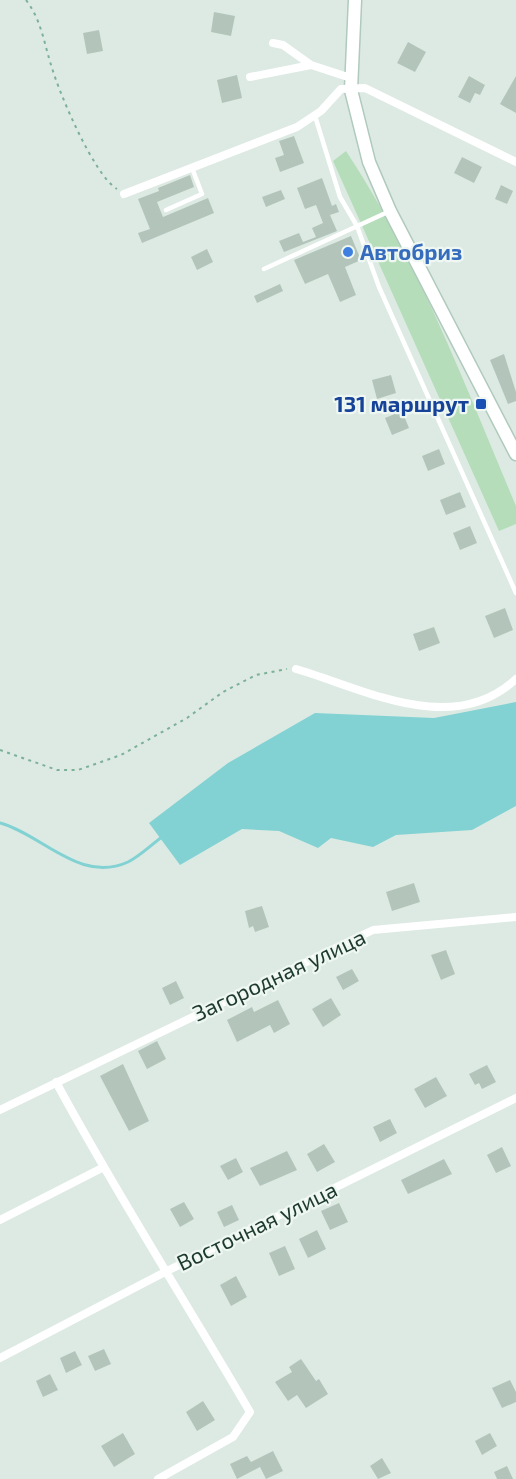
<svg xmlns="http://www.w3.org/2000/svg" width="516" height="1479" font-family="'Exo 2',sans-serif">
	<rect width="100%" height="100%" fill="#ddeae3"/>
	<path fill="#b5ddba" d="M346 151C418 260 465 385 516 506V524L499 531 333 161Z"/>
	<path fill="#82d2d3" d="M516 702V806L472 830 396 835 373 847 331 838 318 848 279 831 242 829 180 865 149 823 228 763 315 713 434 718Z"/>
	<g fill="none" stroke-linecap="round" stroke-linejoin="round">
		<path stroke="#82d2d3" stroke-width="3" d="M0 823C43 835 80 884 128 862 140 856 151 845 162 837"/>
	</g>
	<path fill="#b3c5bb" d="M214 12 235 16 231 36 211 32Z
		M99 30 103 51 87 54 83 33Z
		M408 42 426 52 415 72 397 63Z
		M237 75 242 98 222 103 217 80Z
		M469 76 485 85 480 95 475 93 470 103 458 97Z
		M516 76V113L500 104Z
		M294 136 304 163 280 172 275 158 284 155 279 141Z
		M462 157 482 167 474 183 454 173Z
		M190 175 194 187 157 202 163 217 208 198 214 213 142 243 138 233 150 229 138 199 159 191 158 188Z
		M322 178 332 206 336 204 339 212 330 215 337 231 284 252 279 241 299 233 303 242 316 237 312 228 323 223 316 205 305 209 297 188Z
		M501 185 513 191 507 204 495 199Z
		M281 190 285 199 266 207 262 197Z
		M351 236 361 260 345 267 356 295 340 302 328 274 305 284 294 260Z
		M207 249 213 262 197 270 191 257Z
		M280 284 283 291 257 303 254 296Z
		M504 354 516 392V401L508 404 490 360Z
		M391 375 396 393 377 399 372 380Z
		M402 411 409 428 392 435 385 418Z
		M439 449 445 464 428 471 422 456Z
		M460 492 466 507 446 515 440 500Z
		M470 526 477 543 460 550 453 533Z
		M505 608 513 630 494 638 485 616Z
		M434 627 440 643 419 651 413 634Z
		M414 883 420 902 392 911 386 892Z
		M262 906 269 927 255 932 253 926 249 928 245 911Z
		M446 950 455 974 441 980 431 955Z
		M352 969 359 981 343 990 336 977Z
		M176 981 184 998 170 1005 162 988Z
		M331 998 341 1015 323 1027 312 1009Z
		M278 1000 290 1024 274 1033 270 1025 237 1042 227 1020 252 1007 254 1012Z
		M157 1041 166 1059 147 1069 138 1051Z
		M123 1064 149 1121 129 1131 100 1076Z
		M487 1065 496 1082 482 1089 479 1083 475 1085 469 1074Z
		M436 1077 447 1096 425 1108 414 1089Z
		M390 1119 397 1133 380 1142 373 1127Z
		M324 1144 335 1162 317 1172 307 1154Z
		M502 1147 511 1166 496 1173 487 1155Z
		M287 1151 297 1170 260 1186 250 1168Z
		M236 1158 243 1172 228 1180 220 1166Z
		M444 1159 452 1174 408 1194 401 1180Z
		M184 1202 194 1219 180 1227 170 1209Z
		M339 1203 348 1222 330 1230 321 1211Z
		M232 1205 239 1220 224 1227 217 1212Z
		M317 1230 326 1249 308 1258 299 1239Z
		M285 1246 295 1269 279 1276 269 1253Z
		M236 1276 247 1297 231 1306 220 1285Z
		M104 1349 111 1364 95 1371 88 1356Z
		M75 1351 82 1365 66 1373 60 1358Z
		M301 1359 316 1381 319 1379 328 1394 306 1408 297 1395 288 1401 275 1382 292 1372 289 1367Z
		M50 1374 58 1390 43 1397 36 1381Z
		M510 1380 516 1392V1402L502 1408 492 1388Z
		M203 1401 215 1420 197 1431 186 1412Z
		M123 1433 135 1454 114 1467 101 1446Z
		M490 1433 497 1446 482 1455 475 1441Z
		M273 1451 283 1471 266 1479 260 1467 237 1479 230 1464 247 1456 251 1462Z
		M382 1458 391 1473 378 1479 370 1466Z
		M507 1466 513 1479H497L494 1472Z"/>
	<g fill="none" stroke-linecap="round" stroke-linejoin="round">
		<defs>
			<path id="secondary" d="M355 0 351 90 369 162 390 211 516 454"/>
		</defs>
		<use href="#secondary" stroke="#b0cabd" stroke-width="15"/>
		<path stroke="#7cb098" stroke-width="2" stroke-dasharray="3 4.5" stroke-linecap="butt" d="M26 0C42 21 44 44 52 68 60 95 94 175 117 189
			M0 750 57 770H78L121 755 187 718 223 692 256 675 287 669"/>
		<path stroke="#fff" stroke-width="4.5" d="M315 116 340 197 357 226 379 287 516 593
			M166 210 202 194 192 168
			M264 269 390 211"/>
		<path stroke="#fff" stroke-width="8" d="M273 43 283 45 311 65
			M250 77 311 65 351 78
			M124 194 297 127 321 111 341 89 365 88 516 162
			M296 669C365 689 452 738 516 679
			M56 1082C117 1195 186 1302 250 1412L233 1437 158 1479
			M0 1110 373 930 516 917
			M0 1220 102 1168
			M0 1358 167 1271 516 1098"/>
		<use href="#secondary" stroke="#fff" stroke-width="12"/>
	</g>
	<circle fill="#3f7fe0" stroke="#eef7f1" stroke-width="2" cx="348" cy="252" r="6"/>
	<rect fill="#1a4fb4" stroke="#eef7f1" stroke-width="2" x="475" y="398" width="12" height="12" rx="3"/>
	<g text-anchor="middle" stroke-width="4.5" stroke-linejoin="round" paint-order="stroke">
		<g font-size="22" font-weight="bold" fill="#366cbe" stroke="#eef7f1" text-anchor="start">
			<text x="360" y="260">Автобриз</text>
		</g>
		<g font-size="22" font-weight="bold" fill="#164399" stroke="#eef7f1" text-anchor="end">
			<text x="469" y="412">131 маршрут</text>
		</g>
		<g font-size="22" fill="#1e3a2f" stroke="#eef7f1">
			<text transform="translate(279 975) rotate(-25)" y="8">Загородная улица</text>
			<text transform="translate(257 1226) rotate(-26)" y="8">Восточная улица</text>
		</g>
	</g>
</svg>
